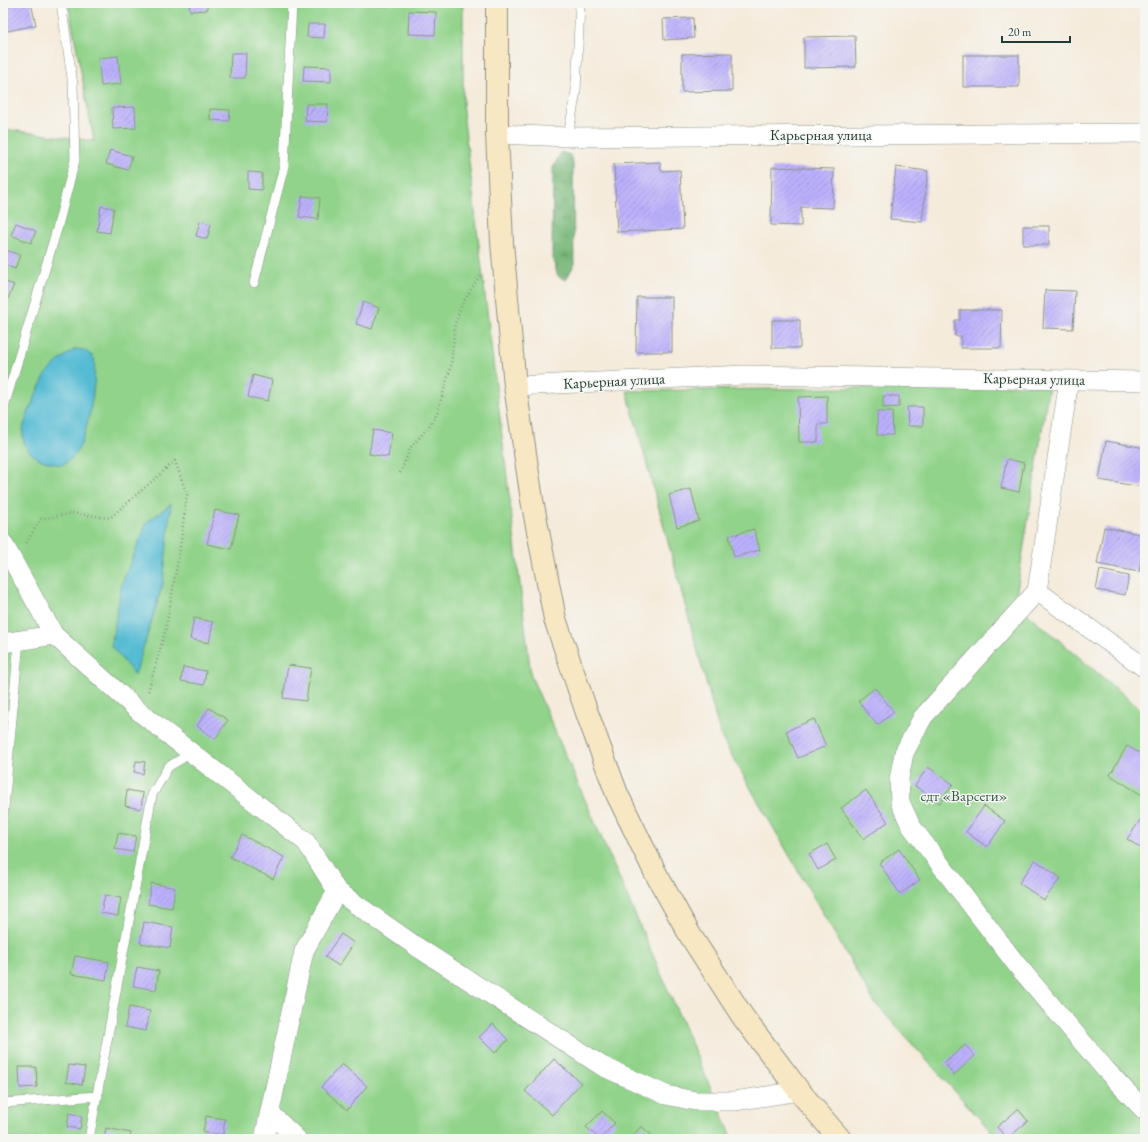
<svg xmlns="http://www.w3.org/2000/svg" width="1148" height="1142" font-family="'EB Garamond',serif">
	<defs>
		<pattern id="forest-crowns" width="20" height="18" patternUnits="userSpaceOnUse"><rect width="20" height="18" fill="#74b576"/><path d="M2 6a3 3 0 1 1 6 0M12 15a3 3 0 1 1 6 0" fill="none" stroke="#5f9462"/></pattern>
		<pattern id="building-hatch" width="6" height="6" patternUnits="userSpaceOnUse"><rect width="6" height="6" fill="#bcb0fd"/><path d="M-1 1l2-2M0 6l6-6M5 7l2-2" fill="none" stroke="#9890ce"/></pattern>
	</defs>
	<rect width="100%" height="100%" fill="#f6f6f2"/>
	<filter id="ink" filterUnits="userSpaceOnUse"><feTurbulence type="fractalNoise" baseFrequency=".025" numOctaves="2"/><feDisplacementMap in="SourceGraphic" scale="8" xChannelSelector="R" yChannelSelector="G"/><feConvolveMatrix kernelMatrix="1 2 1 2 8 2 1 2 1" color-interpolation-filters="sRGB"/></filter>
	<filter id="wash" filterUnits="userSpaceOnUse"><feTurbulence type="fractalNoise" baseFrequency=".012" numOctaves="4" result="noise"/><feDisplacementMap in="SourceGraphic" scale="16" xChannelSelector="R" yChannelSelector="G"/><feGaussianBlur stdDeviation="0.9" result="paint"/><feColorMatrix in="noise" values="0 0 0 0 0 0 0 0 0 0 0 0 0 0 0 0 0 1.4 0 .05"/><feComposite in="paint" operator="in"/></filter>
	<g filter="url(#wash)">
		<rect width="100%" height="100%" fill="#f5ebdb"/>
		<path fill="url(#forest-crowns)" stroke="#4a7955" d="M561 152 570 155 573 164 574 265 566 280 558 276 552 258 553 168Z"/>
		<path fill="#91d38a" stroke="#58885f" d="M68 3H463V112L531 676 733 1139H3V129L94 141Z
			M1049 385 1015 603 1145 713V1139H998L874 1002 721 737 627 391Z"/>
		<path fill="#56bcd4" stroke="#3a7c84" d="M75 349 85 350 94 358C97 381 89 430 78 450 74 457 69 461 62 465 51 463 39 461 31 453 25 448 22 438 23 430 25 418 40 384 47 373 55 363 65 356 75 349Z
			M171 504 163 584 135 675 111 646 122 583 147 522Z"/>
		<g id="blocks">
			<path fill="url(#building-hatch)" d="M3 3H31L36 25 3 32Z
				M94 3H112V4L94 6Z
				M189 3H207V10L190 11Z
				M409 11 436 12 435 35 408 34Z
				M693 18 694 38 664 40 663 19Z
				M308 24H325L324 38 307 37Z
				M855 36 856 67 804 68V37Z
				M231 53H246L245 78H230Z
				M732 53V91L682 92V54Z
				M963 55H1019V87H963Z
				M118 56 121 84 101 86 98 58Z
				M304 66 331 67V82L303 81Z
				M306 104H328L327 122 305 121Z
				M135 107 136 128 113 129 112 108Z
				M210 109 230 110 229 121 210 120Z
				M110 150 132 156 128 170 106 164Z
				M660 162 661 171 680 170 683 229 617 232 614 164Z
				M772 167 834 169 833 208 801 207V226L771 225Z
				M896 167 928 171 922 222 890 219Z
				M248 172 262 173V190L248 189Z
				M302 196 320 198 318 219 299 217Z
				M101 206 114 208 110 233 97 231Z
				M200 221 211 224 207 239 196 236Z
				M16 223 36 231 31 243 11 235Z
				M1023 226H1049V245H1023Z
				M3 249 20 255 15 269 3 264Z
				M3 281 14 285 6 303 3 302Z
				M1045 290 1075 291 1073 329 1043 328Z
				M637 297H672V352H636Z
				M363 302 379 308 372 329 356 324Z
				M960 310H1002L1001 348H961V336H955V320H960Z
				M772 320H800V348H772Z
				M253 375 272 380 268 401 248 397Z
				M827 396V424H818V442H799L798 397Z
				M883 396H899V407L883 408Z
				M907 407H923V426H908Z
				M877 412H892L893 435H877Z
				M373 430 392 433 388 457 369 454Z
				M1106 441 1145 448V473L1143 487 1099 480Z
				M1007 459 1024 463 1019 492 1001 488Z
				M691 489 699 521 677 527 669 495Z
				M215 510 239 515 231 549 207 544Z
				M1104 527 1145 535 1139 572 1097 564Z
				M754 529 760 550 734 557 729 536Z
				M1100 570 1129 576 1125 595 1096 590Z
				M194 618 213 622 209 643 190 639Z
				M288 665 311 668 306 701 283 698Z
				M183 667 206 671 204 685 181 681Z
				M875 688 894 712 877 725 858 701Z
				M209 708 228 720 215 739 197 726Z
				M814 719 826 746 798 758 786 731Z
				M1127 746 1145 756V797L1110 775Z
				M136 761 145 762 143 774 134 772Z
				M928 767 953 784 940 803 915 786Z
				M127 790 143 793 141 809 125 806Z
				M866 790 888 822 863 839 841 808Z
				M984 806 1005 821 987 847 966 832Z
				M1141 819 1145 822V851L1127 839Z
				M118 833 136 836 133 852 115 849Z
				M242 835 284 857 273 879 230 857Z
				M827 844 836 860 818 870 809 854Z
				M899 849 920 880 900 894 879 863Z
				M1035 860 1061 878 1044 900 1019 883Z
				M151 883 175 888 172 908 148 904Z
				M105 895 121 898 118 916 101 913Z
				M144 922 173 927 170 948 140 943Z
				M341 934 354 943 339 966 325 957Z
				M75 956 109 962 106 980 71 974Z
				M137 967 159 971 156 990 133 986Z
				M129 1007 150 1011 146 1031 125 1027Z
				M493 1024 508 1040 495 1053 479 1037Z
				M965 1045 975 1056 954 1075 944 1063Z
				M554 1059 581 1083 552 1115 525 1091Z
				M342 1064 367 1086 347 1110 321 1087Z
				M69 1065 85 1067 82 1085 66 1082Z
				M19 1067H36L37 1087 20 1088Z
				M1018 1109 1028 1121 1007 1139 997 1127Z
				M602 1111 615 1123 600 1139 586 1127Z
				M69 1113 82 1116 80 1129 67 1127Z
				M206 1116 225 1119 223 1135 203 1132Z
				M641 1126 656 1139H631Z
				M106 1128 131 1133 130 1139H104Z"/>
		</g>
	</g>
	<g filter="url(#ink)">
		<use href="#blocks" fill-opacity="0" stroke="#8a9488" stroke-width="1"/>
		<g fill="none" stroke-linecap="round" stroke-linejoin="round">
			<defs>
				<path id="service" d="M568 137 576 91 580 3
					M254 283 284 166 292 3
					M3 410 57 229 75 160 73 85 61 3
					M3 819 19 640
					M3 1103 98 1096
					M89 1139 152 795 168 767 191 753"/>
				<path id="minor" d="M497 134 568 137 1145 133
					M1069 380 1037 591 923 717 904 753 899 779 900 802 911 826 1017 965 1106 1070 1145 1111
					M515 386 744 375 1145 381
					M3 543 54 635 142 714 306 842 337 891 417 947 602 1066 666 1095 695 1101H735L799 1091
					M1037 591 1145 668
					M3 643 54 635
					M270 1113 297 1139
					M264 1139 304 951 337 891"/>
				<path id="secondary" d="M497 3V134L502 243 515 386 532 500 555 619 587 713 617 794 655 872 690 935 743 1017 799 1091 840 1139"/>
			</defs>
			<use href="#service" stroke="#8a9488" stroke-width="10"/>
			<use href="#minor" stroke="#8a9488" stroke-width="20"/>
			<use href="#secondary" stroke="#8a9488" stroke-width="24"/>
			<path stroke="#8a9488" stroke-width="2.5" stroke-dasharray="1 3" stroke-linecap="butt" d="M400 473 411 447 430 425 437 413 451 366 455 324 462 304 481 274
				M26 543 41 519 73 513 110 518 175 461 187 495 179 554 166 628 148 692"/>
			<use href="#service" stroke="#fff" stroke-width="9"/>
			<use href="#minor" stroke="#fff" stroke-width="19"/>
			<use href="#secondary" stroke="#f8e7c3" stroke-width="22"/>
		</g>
	</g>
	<g text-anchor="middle" stroke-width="3" stroke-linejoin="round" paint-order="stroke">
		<g font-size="15" fill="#1f3d34" stroke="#f6f6f2">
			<text x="821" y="140">Карьерная улица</text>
			<text transform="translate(1034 379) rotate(1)" y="5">Карьерная улица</text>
			<text transform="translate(614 381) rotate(-3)" y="5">Карьерная улица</text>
		</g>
		<g font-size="15" fill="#365b45" stroke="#f6f6f2">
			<text x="964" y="801">сдт «Варсеги»</text>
		</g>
	</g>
	<rect width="1148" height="1142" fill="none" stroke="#f6f6f2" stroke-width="16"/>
	<path d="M1002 36v6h68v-6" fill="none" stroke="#1f3d34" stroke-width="2"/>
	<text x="1008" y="36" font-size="12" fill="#1f3d34" stroke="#f6f6f2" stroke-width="3" paint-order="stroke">20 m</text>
</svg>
